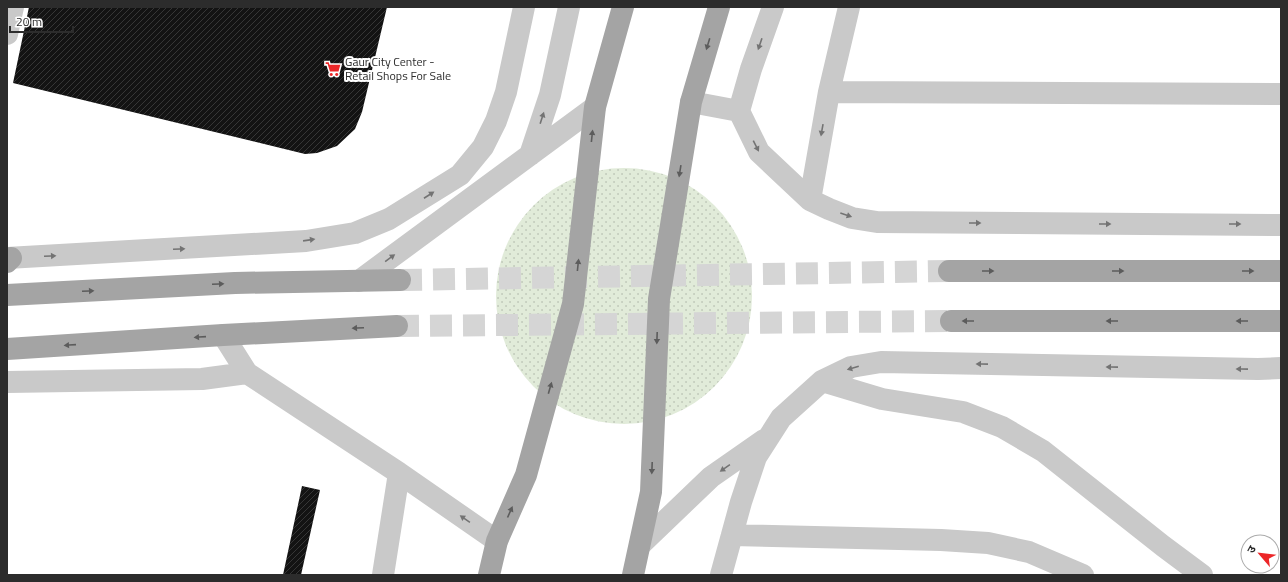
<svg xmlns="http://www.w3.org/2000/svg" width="1288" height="582" font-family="'Titillium Web','Noto Sans Devanagari',sans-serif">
	<defs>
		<pattern id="grass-dots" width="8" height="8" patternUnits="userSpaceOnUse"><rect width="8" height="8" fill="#e1ebd9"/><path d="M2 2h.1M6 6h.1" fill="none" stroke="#c1caba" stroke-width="1.8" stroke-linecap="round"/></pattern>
		<pattern id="building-hatch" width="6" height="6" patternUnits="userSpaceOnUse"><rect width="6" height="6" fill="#131313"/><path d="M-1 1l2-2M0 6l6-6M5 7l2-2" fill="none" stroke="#363636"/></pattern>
	</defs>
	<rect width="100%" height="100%" fill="#fff"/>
	<path fill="url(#grass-dots)" d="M496 296a128 128 0 1 1 256 0a128 128 0 1 1-256 0Z"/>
	<path fill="url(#building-hatch)" d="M29 7H387L362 112 355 129 337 146 317 153 305 154 13 83Z
		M302 486 320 490 301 575H283Z"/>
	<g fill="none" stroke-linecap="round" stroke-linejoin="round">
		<path stroke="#d5d5d5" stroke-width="22" stroke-dasharray="22 11" stroke-linecap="butt" d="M400 280 949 271
			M397 326 951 321"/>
		<path stroke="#c9c9c9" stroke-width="22" d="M773 7 751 69 739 111 759 152 810 200 829 209 852 218 877 222 1281 225
			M7 34 13 7
			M829 92 1281 94
			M691 102 739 111
			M530 155 550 95 569 7
			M810 200 829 92 849 7
			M7 258 306 241 355 233 389 219 460 175 483 147 496 121 506 92 524 7
			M359 281 595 107
			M223 335 247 373 399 473 497 541
			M822 381 882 399 963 412 1002 427 1043 451 1163 546 1202 575
			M7 382 202 379 247 373
			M732 535 941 540 988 543 1029 552 1083 575
			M640 545 711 477 764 440
			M383 575 399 473
			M721 575 741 502 756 457 781 418 822 381 851 367 881 362 1258 369 1281 368"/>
		<path stroke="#a4a4a4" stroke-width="22" d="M7 262 11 258
			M949 271H1281
			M7 295 235 283 400 280
			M951 321H1281
			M7 349 223 335 397 326
			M489 575 497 541 526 475 573 304 595 107 623 7
			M633 575 651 492 659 299 691 102 719 7"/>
	</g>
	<defs><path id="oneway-solid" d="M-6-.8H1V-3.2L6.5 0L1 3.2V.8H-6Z"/></defs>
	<g fill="#5c5c5c">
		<use href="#oneway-solid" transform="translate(708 44) rotate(107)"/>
		<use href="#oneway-solid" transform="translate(592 136) rotate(-84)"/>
		<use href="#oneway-solid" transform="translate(680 171) rotate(99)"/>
		<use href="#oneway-solid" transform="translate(578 265) rotate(-84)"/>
		<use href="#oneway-solid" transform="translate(988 271)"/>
		<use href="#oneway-solid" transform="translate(1118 271)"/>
		<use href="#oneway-solid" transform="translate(1248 271)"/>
		<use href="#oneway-solid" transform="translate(218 284) rotate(-3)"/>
		<use href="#oneway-solid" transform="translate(88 291) rotate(-3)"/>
		<use href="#oneway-solid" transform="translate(968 321) rotate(-180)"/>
		<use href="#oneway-solid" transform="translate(1112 321) rotate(-180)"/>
		<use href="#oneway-solid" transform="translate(1242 321) rotate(-180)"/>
		<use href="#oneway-solid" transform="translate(358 328) rotate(177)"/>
		<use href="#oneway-solid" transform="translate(200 337) rotate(176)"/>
		<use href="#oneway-solid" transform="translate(657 338) rotate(92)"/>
		<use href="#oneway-solid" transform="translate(70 345) rotate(176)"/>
		<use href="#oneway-solid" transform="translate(550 388) rotate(-74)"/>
		<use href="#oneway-solid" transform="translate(652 468) rotate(92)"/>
		<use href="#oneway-solid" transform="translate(510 512) rotate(-66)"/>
	</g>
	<g fill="#737373">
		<use href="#oneway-solid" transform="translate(760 44) rotate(109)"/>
		<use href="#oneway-solid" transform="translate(542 118) rotate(-72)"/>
		<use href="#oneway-solid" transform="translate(822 130) rotate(100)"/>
		<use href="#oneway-solid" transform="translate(756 146) rotate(63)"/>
		<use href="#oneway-solid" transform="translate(429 195) rotate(-33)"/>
		<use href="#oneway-solid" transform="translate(846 215) rotate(19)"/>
		<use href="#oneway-solid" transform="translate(975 223)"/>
		<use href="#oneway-solid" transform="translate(1105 224)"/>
		<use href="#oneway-solid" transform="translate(1235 224)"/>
		<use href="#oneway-solid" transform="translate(309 240) rotate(-8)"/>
		<use href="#oneway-solid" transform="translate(179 249) rotate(-3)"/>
		<use href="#oneway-solid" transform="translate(50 256) rotate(-3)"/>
		<use href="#oneway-solid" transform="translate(390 258) rotate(-36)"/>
		<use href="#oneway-solid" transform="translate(982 364) rotate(-179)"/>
		<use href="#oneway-solid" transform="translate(1112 367) rotate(-179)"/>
		<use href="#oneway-solid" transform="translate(853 368) rotate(164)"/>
		<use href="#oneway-solid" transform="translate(1242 369) rotate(-179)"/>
		<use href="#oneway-solid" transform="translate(725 468) rotate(145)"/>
		<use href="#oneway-solid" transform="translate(465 519) rotate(-145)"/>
	</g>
	<defs>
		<symbol id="supermarket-bare" viewBox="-9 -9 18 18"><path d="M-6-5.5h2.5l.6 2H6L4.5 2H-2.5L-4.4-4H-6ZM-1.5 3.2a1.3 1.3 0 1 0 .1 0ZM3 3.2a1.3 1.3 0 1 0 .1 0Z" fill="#ec2628" stroke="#fff" stroke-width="2.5" paint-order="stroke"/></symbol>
	</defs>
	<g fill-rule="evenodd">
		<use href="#supermarket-bare" x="322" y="58" width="22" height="22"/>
	</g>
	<g text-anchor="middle" stroke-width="4" stroke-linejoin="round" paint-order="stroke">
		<g font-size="12" fill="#2c2c2c" stroke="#fff" text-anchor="start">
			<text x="345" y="66">Gaur City Center -<tspan x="345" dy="14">Retail Shops For Sale</tspan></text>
		</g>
	</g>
	<rect width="1288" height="582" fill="none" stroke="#2c2c2c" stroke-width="16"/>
	<g transform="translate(1260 554) rotate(298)"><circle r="19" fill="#ffffff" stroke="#ababab"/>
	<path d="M0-3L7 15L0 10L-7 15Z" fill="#ec2628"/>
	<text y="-6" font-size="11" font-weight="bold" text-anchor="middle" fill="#2c2c2c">उ</text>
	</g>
	<path d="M10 26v6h63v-6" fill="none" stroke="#2c2c2c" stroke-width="2"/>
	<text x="16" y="26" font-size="12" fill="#2c2c2c" stroke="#ffffff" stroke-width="3" paint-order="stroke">20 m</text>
</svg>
